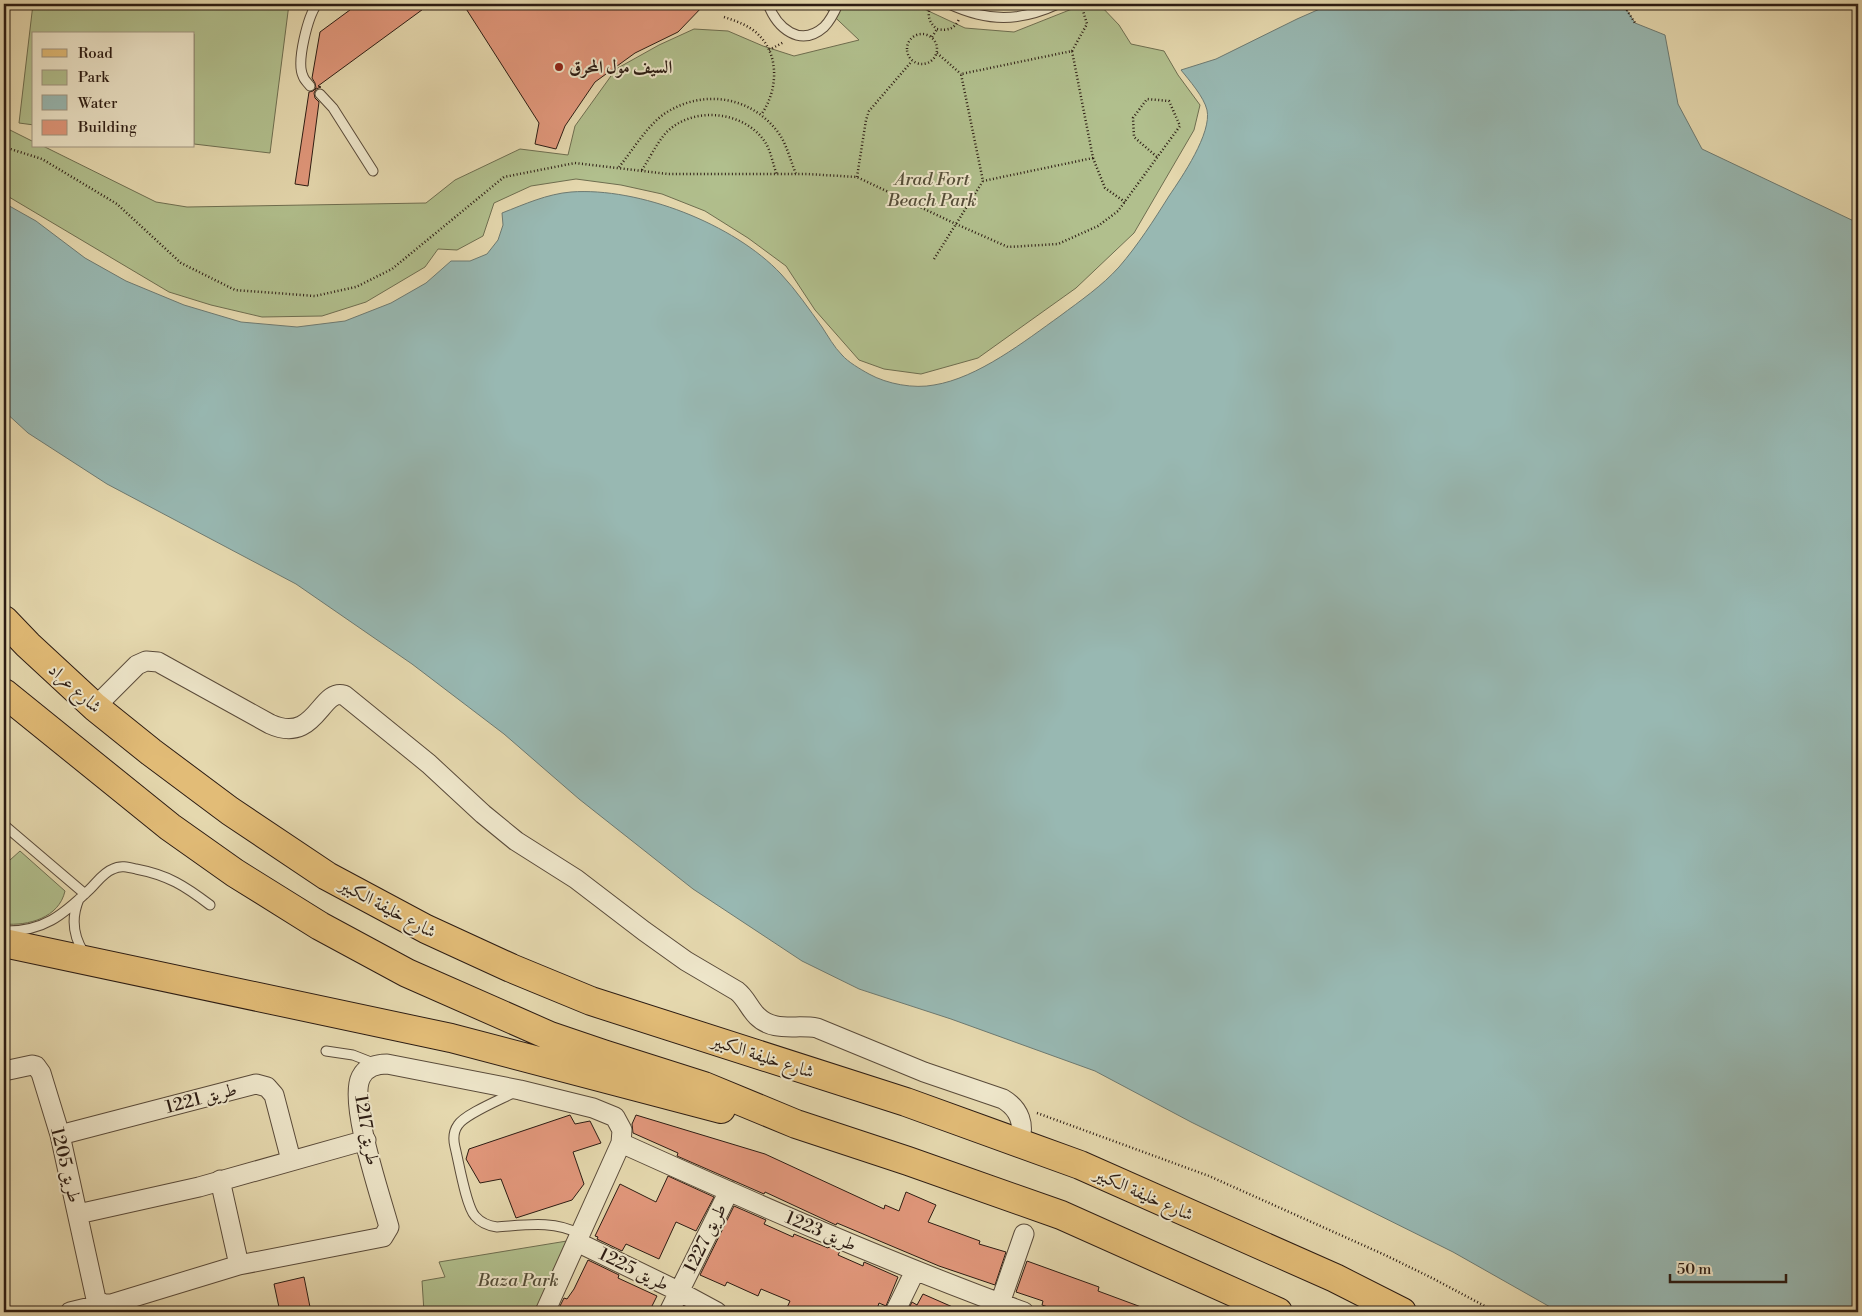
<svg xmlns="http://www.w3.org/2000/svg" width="1862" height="1316" font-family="'Libre Bodoni',Amiri,serif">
	<rect width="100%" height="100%" fill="#e5d8ae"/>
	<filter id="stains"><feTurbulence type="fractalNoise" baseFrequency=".004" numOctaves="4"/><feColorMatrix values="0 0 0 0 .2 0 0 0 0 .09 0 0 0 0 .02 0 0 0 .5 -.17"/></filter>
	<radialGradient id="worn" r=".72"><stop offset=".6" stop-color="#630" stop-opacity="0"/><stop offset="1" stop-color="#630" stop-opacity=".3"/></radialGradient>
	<path fill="#b1bf8d" stroke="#6e6e50" d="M33 4H289L270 153 194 144V34H34V125L19 123Z
		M821 4H919L922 8 965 28 1014 32 1072 9 1091 4H1099L1119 25 1131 44 1164 51 1178 75 1200 105 1194 130 1134 233 1076 288 978 358 921 374 884 369 859 360 815 310 786 266 748 238 705 211 662 194 621 185 576 179 531 186 494 203 483 236 457 250 438 249 425 267 366 302 322 316 262 317 211 305 169 292 4 194V127L34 142V146H43L156 202 187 207 426 203 455 180 520 149 568 155 575 126 616 69 659 45 694 29 728 31 763 46 794 56 859 40Z
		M20 851 65 891C59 918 28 926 4 924V855L10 860Z
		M573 1240 538 1312H424L422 1281 445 1277 439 1262Z"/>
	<path fill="#98b8b2" stroke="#6d7a72" d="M1331 4H1507L1510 10 1575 7 1576 4H1623L1635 23 1665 35 1678 104 1702 149 1858 223V1312H1559L1453 1252 1191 1122 1095 1071 951 1019 859 989 802 961 693 889 579 799 504 734 412 664 296 584 107 484 28 433 4 411V203L36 221 85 258 126 281 184 305 241 322 297 327 345 321 391 303 426 283 451 261H470L487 254 498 240 503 225 502 213C525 204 547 194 571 192 639 187 734 224 781 274 796 290 809 309 822 327 828 336 834 347 842 355 848 362 860 369 869 374 887 384 914 389 934 385 978 378 1025 341 1060 316 1080 301 1102 286 1119 267 1138 245 1154 220 1169 196 1182 177 1212 133 1207 110 1204 97 1189 80 1181 70L1216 59 1297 19Z"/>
	<path fill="#e1977b" stroke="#2c1c13" d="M358 4H430L318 86 321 87 316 89 314 93 315 98 319 102 308 186 295 184 309 92 313 91 316 88 315 83 312 78 320 32Z
		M463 4H705L678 32 635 53 595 82 565 126 556 149 535 144 539 123Z
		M570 1115 575 1124 590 1121 601 1143 573 1152 584 1184 572 1200 516 1218 501 1179 480 1183 466 1159 469 1149Z
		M636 1115 765 1154 884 1209 885 1205 899 1211 906 1192 936 1205 928 1222 980 1241 979 1244 1006 1252 995 1285 939 1266 837 1223 836 1225 765 1192 764 1194 677 1156 678 1153 633 1133 632 1124Z
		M668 1176 714 1197 696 1231 676 1222 659 1259 626 1244 622 1251 597 1239 598 1237 595 1236 620 1184 656 1202Z
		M734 1206 766 1220 764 1224 793 1237 794 1234 828 1248 829 1247 840 1251 838 1255 863 1266 864 1262 898 1277 886 1306 879 1303 876 1312H785L790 1301 761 1289 758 1296 727 1282 725 1286 700 1275Z
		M588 1260 619 1275 618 1278 657 1296 649 1312H557L564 1298 567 1299 574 1289Z
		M1027 1261 1099 1287 1098 1291 1152 1311V1312H1063L1042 1305 1043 1301 1016 1292Z
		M304 1277 311 1312H280L274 1284Z
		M923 1294 964 1312H907L912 1302 917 1305Z"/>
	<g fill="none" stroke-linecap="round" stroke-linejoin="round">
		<defs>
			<path id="service" d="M768 4C777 28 800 48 824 27 830 21 835 11 838 4
				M949 4C988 22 1019 22 1058 4
				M310 86C308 83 304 80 303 76 296 62 308 16 317 4
				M320 94 333 108 373 171
				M4 825 85 894
				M79 899C71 918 73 936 84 953
				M4 931C43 932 63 915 90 889 97 882 104 872 113 869 120 865 128 867 136 869 168 875 185 886 210 905
				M326 1051 353 1055 376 1064
				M515 1092C502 1099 465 1114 458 1125 453 1132 453 1139 455 1147 459 1163 466 1206 475 1216 481 1223 489 1226 497 1227 526 1225 553 1220 580 1234"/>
			<path id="minor" d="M95 707 137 665 146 661 158 662 270 724C316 745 320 688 344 695L429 764 483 814 516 841 576 879 644 931 686 961 737 991C746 998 749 1008 757 1016 774 1033 796 1024 817 1028L924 1072 1003 1099C1020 1109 1025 1125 1019 1143
				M4 1071 32 1065 36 1066 41 1073 60 1135 96 1299 103 1304H111L239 1265 383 1237 389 1227C381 1197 348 1102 361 1077 366 1067 377 1064 387 1064L520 1090 593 1108 615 1117 622 1130 621 1143 545 1312
				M60 1135 256 1084 267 1087 274 1095 291 1160
				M621 1143C754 1203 887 1262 1024 1312
				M220 1180 239 1265
				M78 1214 199 1187 366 1140
				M577 1242 680 1292 717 1312
				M1000 1303 1024 1234
				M70 1312 103 1304
				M669 1312 729 1191
				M895 1312 915 1271"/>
			<path id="primary" d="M4 620 28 645 95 707 151 752 230 811 327 876 426 929 511 968 591 1001 906 1102 1080 1165 1335 1278 1402 1312
				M4 693 170 827 235 873 320 926 407 973 550 1036 603 1054 704 1086 796 1124 908 1161 1061 1215 1278 1312
				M4 943 451 1038 721 1109"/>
		</defs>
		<use href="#service" stroke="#5a4b3a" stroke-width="11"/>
		<use href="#minor" stroke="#5a4b3a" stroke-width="21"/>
		<use href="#primary" stroke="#2c1c13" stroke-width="30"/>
		<path stroke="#2c1c13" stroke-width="2.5" stroke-dasharray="1 2.5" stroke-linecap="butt" d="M931 4C927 14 928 22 937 29 947 31 955 29 959 19
			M1623 4 1635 23
			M724 17C733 20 742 23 750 28 780 47 780 88 761 115
			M907 49a15 15 0 1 1 30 0a15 15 0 1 1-30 0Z
			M932 37 937 29
			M769 50 784 42
			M1072 51 1087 24 1081 4
			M937 53 961 74
			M4 147 42 159 117 204 181 263 235 290 315 296 356 287 392 269 504 177 575 163 668 174H807L857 177 956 224 1008 247 1058 244 1098 226 1118 211 1180 126 1169 101 1147 99 1133 118 1134 137 1157 157
			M1093 158 1105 188 1125 202
			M619 167C633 150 646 127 664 114 703 88 753 96 780 135 787 146 791 162 796 174
			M642 170C649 159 656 145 664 135 690 105 744 110 765 142 771 151 773 165 777 175
			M857 177 866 120 869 111 912 61
			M934 259 983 181 961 74 1072 51 1093 158 983 181
			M1037 1113 1209 1176 1385 1255 1432 1278 1496 1312"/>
		<use href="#service" stroke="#eee6ca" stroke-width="9"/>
		<use href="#minor" stroke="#eee6ca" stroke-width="19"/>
		<use href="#primary" stroke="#e2bc77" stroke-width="28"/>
	</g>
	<circle fill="#8f2418" stroke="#eee6ca" stroke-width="2" cx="559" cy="67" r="5"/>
	<g text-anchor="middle" stroke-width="4" stroke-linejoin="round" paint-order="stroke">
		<g font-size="18" font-weight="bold" fill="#2c1c13" stroke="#eee6ca" text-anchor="start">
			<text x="569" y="73">السيف مول المحرق</text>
		</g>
		<g font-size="18" font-style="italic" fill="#544d38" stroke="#eee6ca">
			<text x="932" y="185">Arad Fort<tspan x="932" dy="21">Beach Park</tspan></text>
			<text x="518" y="1286">Baza Park</text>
		</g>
		<g font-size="18" fill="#2c1c13" stroke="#eee6ca">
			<text transform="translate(75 688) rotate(42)" y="6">شارع عراد</text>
			<text transform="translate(388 908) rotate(28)" y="6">شارع خليفة الكبير</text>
			<text transform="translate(763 1056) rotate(18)" y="6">شارع خليفة الكبير</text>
			<text transform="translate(201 1098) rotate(-15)" y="6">طريق 1221</text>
			<text transform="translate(367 1130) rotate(80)" y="6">طريق 1217</text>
			<text transform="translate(66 1165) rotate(76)" y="6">طريق 1205</text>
			<text transform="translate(1144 1194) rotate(24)" y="6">شارع خليفة الكبير</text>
			<text transform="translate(821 1231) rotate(23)" y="6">طريق 1223</text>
			<text transform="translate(705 1238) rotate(-64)" y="6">طريق 1227</text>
			<text transform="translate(634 1269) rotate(26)" y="6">طريق 1225</text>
		</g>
	</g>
	<rect width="1862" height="1316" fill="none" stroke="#e5d8ae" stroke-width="20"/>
	<rect x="5" y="5" width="1852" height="1306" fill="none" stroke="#2c1c13" stroke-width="2.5"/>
	<rect x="10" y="10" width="1842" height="1296" fill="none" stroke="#2c1c13"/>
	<rect x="32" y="32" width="162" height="115" fill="#eee6ca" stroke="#a09581"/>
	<rect x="42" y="49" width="25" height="8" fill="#e2bc77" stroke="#a09581"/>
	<text x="78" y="58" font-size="15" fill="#2c1c13">Road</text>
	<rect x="42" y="70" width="25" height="15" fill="#b1bf8d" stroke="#a09581"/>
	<text x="78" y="82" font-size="15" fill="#2c1c13">Park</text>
	<rect x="42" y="95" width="25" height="15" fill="#98b8b2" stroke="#a09581"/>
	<text x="78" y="108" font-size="15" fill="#2c1c13">Water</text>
	<rect x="42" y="120" width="25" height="15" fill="#e1977b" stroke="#a09581"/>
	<text x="78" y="132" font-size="15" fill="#2c1c13">Building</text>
	<path d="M1670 1274v8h116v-8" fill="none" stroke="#2c1c13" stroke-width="2.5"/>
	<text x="1677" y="1274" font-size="15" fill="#2c1c13" stroke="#eee6ca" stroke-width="4" paint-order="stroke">50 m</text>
	<rect width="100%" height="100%" filter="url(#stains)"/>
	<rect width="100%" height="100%" fill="url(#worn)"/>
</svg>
